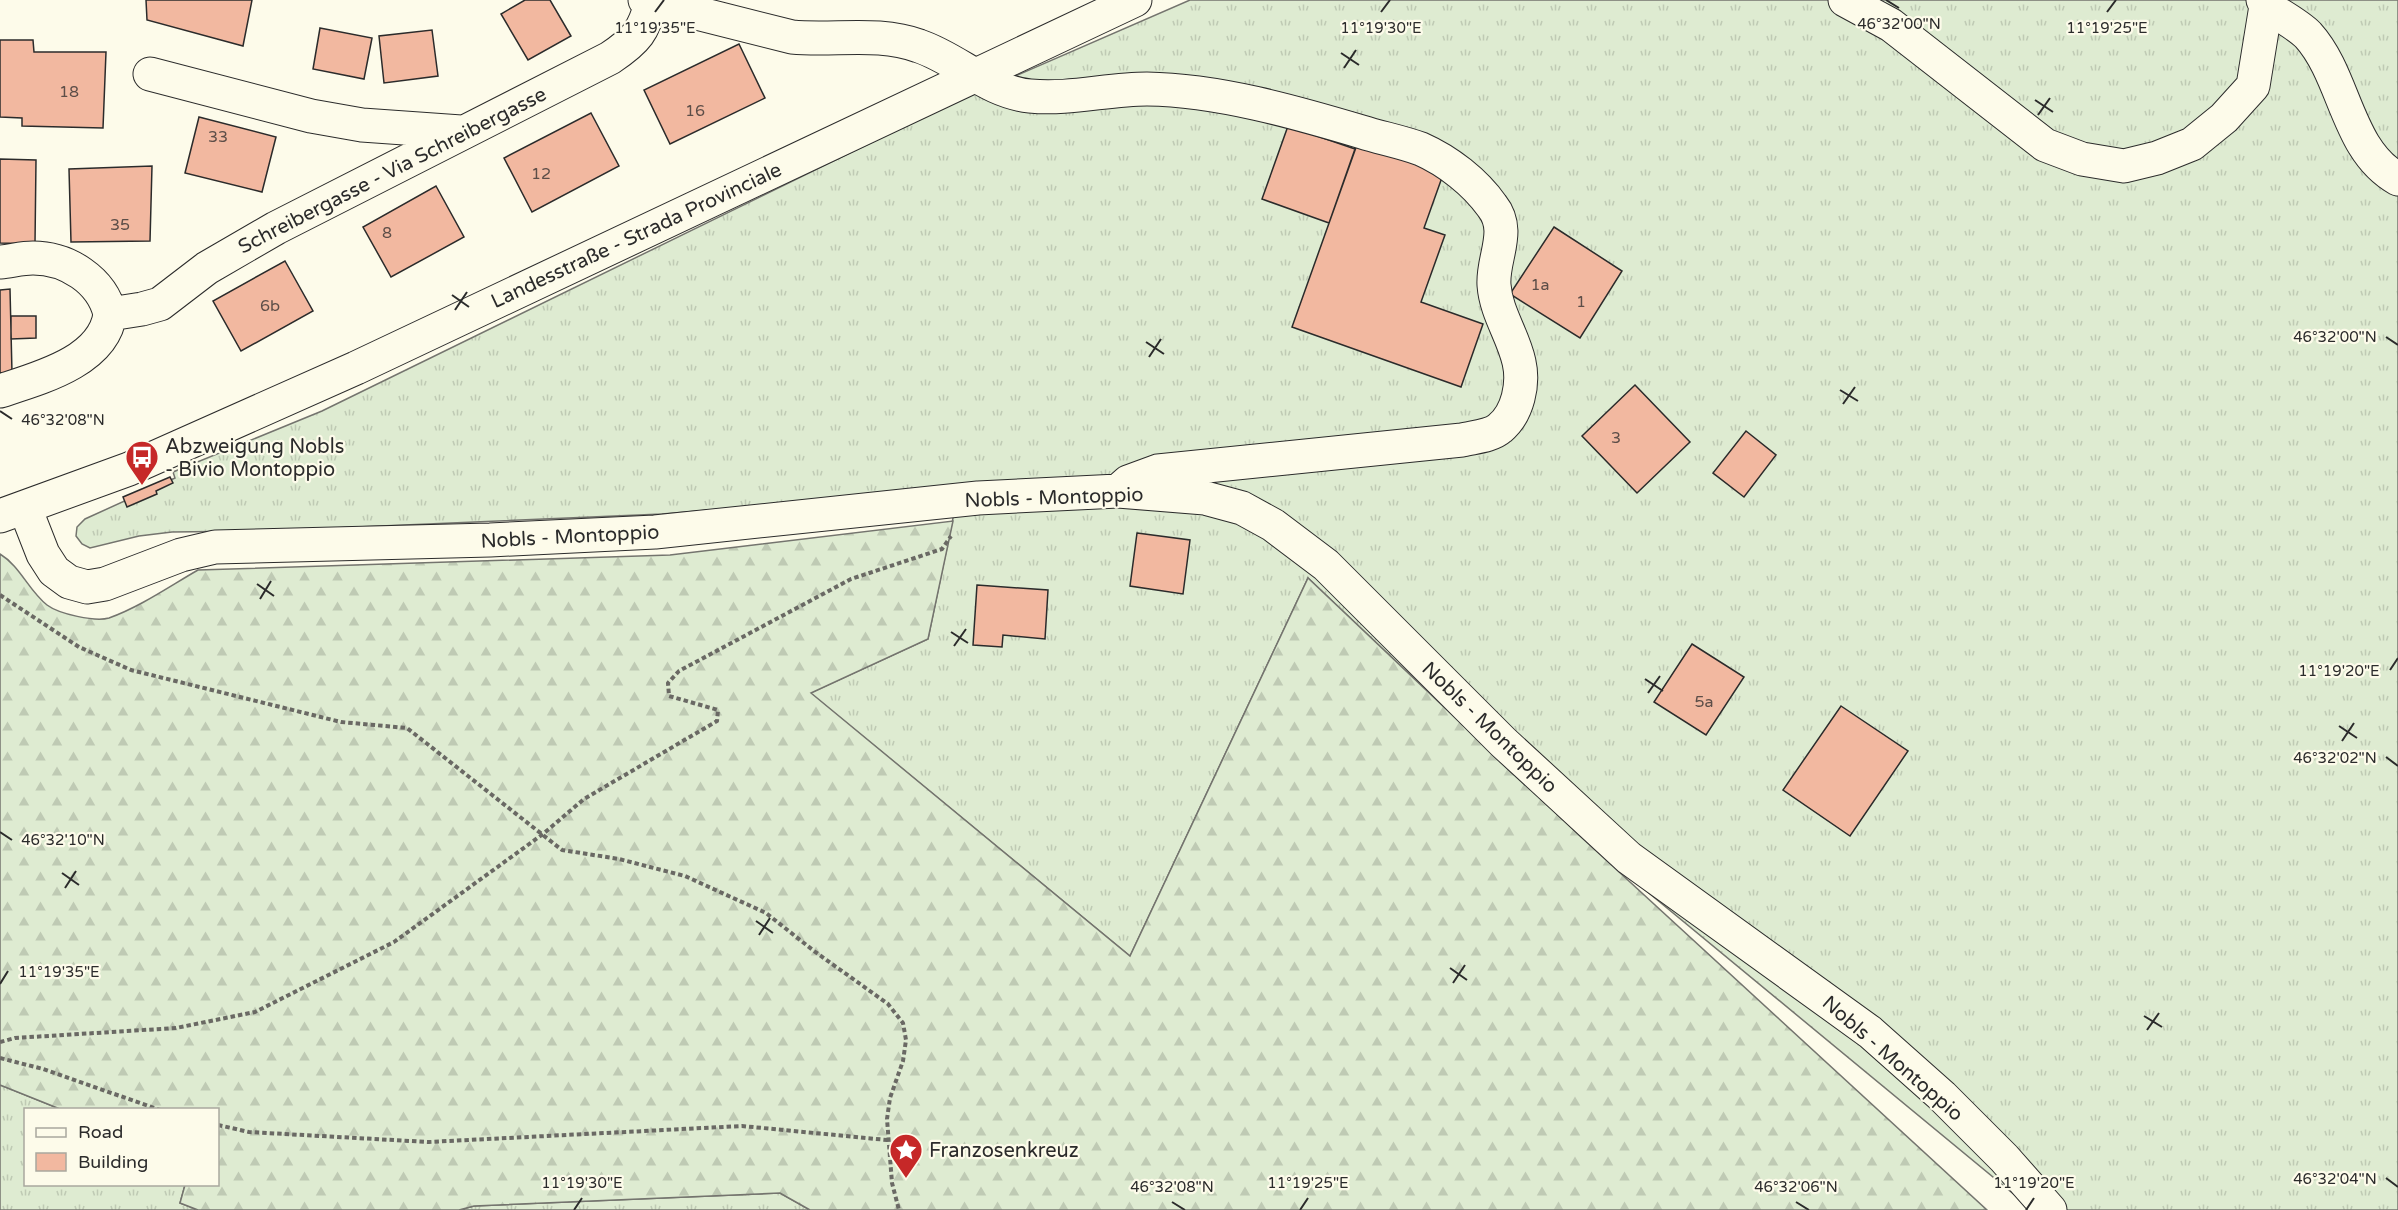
<svg xmlns="http://www.w3.org/2000/svg" width="2398" height="1210" font-family="'Varela Round',sans-serif">
	<defs>
		<pattern id="grass-tufts" width="24" height="20" patternUnits="userSpaceOnUse" patternTransform="scale(1.5)"><rect width="24" height="20" fill="#deebd1"/><path d="M3 7l-1-3M5 7V3M7 7l1-3M15 17l-1-3M17 17v-4M19 17l1-3" fill="none" stroke="#bfcab4"/></pattern>
		<pattern id="forest-firs" width="22" height="20" patternUnits="userSpaceOnUse" patternTransform="scale(1.5)"><rect width="22" height="20" fill="#deebd1"/><path d="M5 1l3.5 6h-7zM16 11l3.5 6h-7z" fill="#bfcab4"/></pattern>
	</defs>
	<rect width="100%" height="100%" fill="#fdfbea"/>
	<path fill="url(#grass-tufts)" stroke="#74746e" stroke-width="1.5" d="M1190 0H2398V1210H2033L1581 837 1308 578 1130 956 810 693 928 639 959 489 662 514 263 531 172 532 139 536 90 548 82 544 76 536 77 527 85 519 175 478 173 472 322 411 942 108Z
		M0 1085 60 1109 26 1110V1184L185 1185 180 1203 198 1210H0Z
		M780 1193 810 1210H459L474 1206Z"/>
	<path fill="url(#forest-firs)" stroke="#74746e" stroke-width="1.5" d="M953 521 928 639 811 693 1130 956 1308 578 1581 837 1987 1210H810L780 1193 474 1206 459 1210H198L180 1203 185 1185 218 1184V1110L60 1109 0 1085V554C20 566 29 591 47 605 59 614 95 622 109 618 140 607 170 586 198 570L670 555Z"/>
	<path fill="#f2b8a0" stroke="#2b2b2b" stroke-width="1.5" d="M146 0H252L243 46 147 20Z
		M525 0H550L571 36 528 60 501 14Z
		M320 28 372 38 364 79 313 69Z
		M432 30 438 76 384 83 379 36Z
		M0 40H33L34 52H106L103 128 22 126V118L0 117Z
		M739 44 765 98 670 144 644 90Z
		M591 113 619 166 532 212 504 158Z
		M199 117 276 137 262 192 185 173Z
		M1288 126 1355 149 1329 223 1262 199Z
		M1359 139 1445 169 1424 228 1445 235 1421 302 1483 324 1461 387 1292 327Z
		M0 159 36 160 35 244 0 243Z
		M152 166 150 241 71 242 69 169Z
		M436 186 464 237 391 277 363 227Z
		M1554 227 1622 271 1580 338 1510 294Z
		M285 261 313 311 241 351 213 301Z
		M10 289 12 373H0V290Z
		M11 316H36V338L11 339Z
		M1635 385 1690 442 1637 493 1582 436Z
		M1746 431 1776 455 1744 497 1713 473Z
		M170 477 173 483 156 491 157 494 127 507 123 497Z
		M1137 533 1190 540 1183 594 1130 586Z
		M977 585 1048 590 1045 639 1003 635 1002 647 973 645Z
		M1692 644 1744 677 1706 735 1654 702Z
		M1841 706 1908 751 1850 836 1783 790Z"/>
	<g fill="none" stroke-linecap="round" stroke-linejoin="round">
		<defs>
			<path id="minor" d="M645 0 792 37C834 41 879 31 919 46 958 59 988 92 1030 96 1069 100 1108 89 1147 89 1218 90 1295 112 1362 132 1381 138 1402 142 1421 149 1448 161 1475 182 1492 206 1512 231 1492 258 1494 285 1496 313 1513 335 1519 362 1524 384 1518 413 1500 428 1491 436 1474 437 1462 440L1158 471 1128 482 1119 490
				M2266 6C2279 15 2297 24 2308 35 2346 77 2346 150 2398 179
				M150 74 311 116 362 125 461 132
				M0 262C11 261 22 258 33 258 67 258 102 280 110 314
				M0 391C40 378 104 361 110 314L142 309 160 304 207 268 276 228 610 58C637 40 644 31 652 0
				M25 508 43 554 54 571 69 582 87 587 105 584 181 555 215 547 490 540 655 532 978 498 1118 491 1205 498 1242 508 1273 525 1326 565 1503 742 1629 858 1870 1032 1942 1096 2004 1158 2050 1210"/>
			<path id="major" d="M1845 0 1891 25 2045 145 2082 159 2124 166 2157 158 2192 144 2224 118 2253 86 2266 6 2263 0
				M0 516 129 469 356 368 1135 0"/>
		</defs>
		<use href="#minor" stroke="#2b2b2b" stroke-width="35"/>
		<use href="#major" stroke="#2b2b2b" stroke-width="35"/>
		<path stroke="#6a6964" stroke-width="4" stroke-dasharray="4.5 3" stroke-linecap="butt" d="M0 595 79 647 131 670 341 722 407 728 562 850 619 859 685 876 766 913 814 951 888 1004 903 1023 906 1040 903 1061 890 1098 887 1119 892 1183 899 1210
			M0 1042 15 1038 176 1028 255 1012 394 942 543 834 584 799 717 721 718 710 669 696 668 683 679 671 851 579 942 549 951 536
			M0 1058 43 1069 160 1110
			M218 1125 249 1132 429 1142 742 1126 887 1140"/>
		<use href="#minor" stroke="#fdfbea" stroke-width="33"/>
		<use href="#major" stroke="#fdfbea" stroke-width="33"/>
	</g>
	<path fill="none" stroke="#2b2b2b" stroke-width="2" d="M1886 0 1899 8M655 12 664 0M1381 12 1390 0M2107 12 2116 0M1341 53 1359 65M1344 68 1356 50M2035 100 2053 112M2038 115 2050 98M452 295 469 307M455 310 467 292M2386 337 2398 345M1146 342 1164 354M1149 357 1161 339M1840 390 1858 401M1843 404 1855 387M0 411 12 419M257 584 274 596M260 599 271 581M951 632 968 643M954 646 966 629M2390 670 2398 658M1645 679 1663 691M1648 693 1660 676M2339 726 2357 738M2342 741 2354 723M2386 757 2398 766M0 832 12 840M62 873 79 885M65 888 76 871M756 921 773 933M759 935 770 918M1450 968 1467 980M1453 983 1465 965M0 984 8 971M2144 1016 2162 1027M2147 1030 2159 1013M2386 1178 2398 1187M1172 1202 1185 1210M1796 1202 1809 1210M574 1210 582 1198M1300 1210 1308 1198M2026 1210 2034 1198"/>
	<defs>
		<symbol id="bus-pin" viewBox="-11 -11 22 30"><path d="M0 17L-7.5 6A9.5 9.5 0 1 1 7.5 6Z" fill="#c62828" stroke="#fdfbea"/><path d="M-5-6H5V4H4V6H2V4H-2V6H-4V4H-5ZM-3.5-4V0h7V-4ZM-3.5 1.2v1.5H-2V1.2ZM2 1.2v1.5H3.5V1.2Z" fill="#fff"/></symbol>
		<symbol id="sight-pin" viewBox="-11 -11 22 30"><path d="M0 17L-7.5 6A9.5 9.5 0 1 1 7.5 6Z" fill="#c62828" stroke="#fdfbea"/><path d="M0-6L1.8-2.2L6-1.7L2.9 1.2L3.7 5.4L0 3.3L-3.7 5.4L-2.9 1.2L-6-1.7L-1.8-2.2Z" fill="#fff"/></symbol>
	</defs>
	<g fill-rule="evenodd">
		<use href="#bus-pin" x="123" y="438" width="38" height="52"/>
		<use href="#sight-pin" x="887" y="1131" width="38" height="52"/>
	</g>
	<g text-anchor="middle" stroke-width="4.5" stroke-linejoin="round" paint-order="stroke">
		<g font-size="16" fill="#5d4e48">
			<text x="69" y="97">18</text>
			<text x="695" y="116">16</text>
			<text x="218" y="142">33</text>
			<text x="541" y="179">12</text>
			<text x="120" y="230">35</text>
			<text x="387" y="238">8</text>
			<text x="1540" y="290">1a</text>
			<text x="1581" y="307">1</text>
			<text x="270" y="311">6b</text>
			<text x="1616" y="443">3</text>
			<text x="1704" y="707">5a</text>
		</g>
		<g font-size="20" fill="#2b2b2b" stroke="#fdfbea">
			<text transform="translate(392 170) rotate(-27)" y="7">Schreibergasse - Via Schreibergasse</text>
			<text transform="translate(636 235) rotate(-25)" y="7">Landesstraße - Strada Provinciale</text>
			<text transform="translate(1054 497) rotate(-2)" y="7">Nobls - Montoppio</text>
			<text transform="translate(570 536) rotate(-3)" y="7">Nobls - Montoppio</text>
			<text transform="translate(1490 727) rotate(44)" y="7">Nobls - Montoppio</text>
			<text transform="translate(1893 1058) rotate(41)" y="7">Nobls - Montoppio</text>
		</g>
		<g font-size="20" fill="#2b2b2b" stroke="#fdfbea" text-anchor="start">
			<text x="165" y="453">Abzweigung Nobls<tspan x="165" dy="23">- Bivio Montoppio</tspan></text>
			<text x="929" y="1157">Franzosenkreuz</text>
		</g>
	</g>
	<g font-size="15" text-anchor="middle" fill="#2b2b2b" stroke="#fdfbea" stroke-width="4.5" stroke-linejoin="round" paint-order="stroke">
		<text x="1899" y="29">46°32'00"N</text>
		<text x="655" y="33">11°19'35"E</text>
		<text x="1381" y="33">11°19'30"E</text>
		<text x="2107" y="33">11°19'25"E</text>
		<text x="2335" y="342">46°32'00"N</text>
		<text x="63" y="425">46°32'08"N</text>
		<text x="2339" y="676">11°19'20"E</text>
		<text x="2335" y="763">46°32'02"N</text>
		<text x="63" y="845">46°32'10"N</text>
		<text x="59" y="977">11°19'35"E</text>
		<text x="2335" y="1184">46°32'04"N</text>
		<text x="582" y="1188">11°19'30"E</text>
		<text x="1308" y="1188">11°19'25"E</text>
		<text x="2034" y="1188">11°19'20"E</text>
		<text x="1172" y="1192">46°32'08"N</text>
		<text x="1796" y="1192">46°32'06"N</text>
	</g>
	<rect x="24" y="1108" width="195" height="78" fill="#fdfbea" stroke="#a9a89e" stroke-width="1.5"/>
	<rect x="36" y="1128" width="30" height="9" fill="#fdfbea" stroke="#a9a89e" stroke-width="1.5"/>
	<text x="78" y="1138" font-size="18" fill="#2b2b2b">Road</text>
	<rect x="36" y="1153" width="30" height="18" fill="#f2b8a0" stroke="#a9a89e" stroke-width="1.5"/>
	<text x="78" y="1168" font-size="18" fill="#2b2b2b">Building</text>
</svg>
